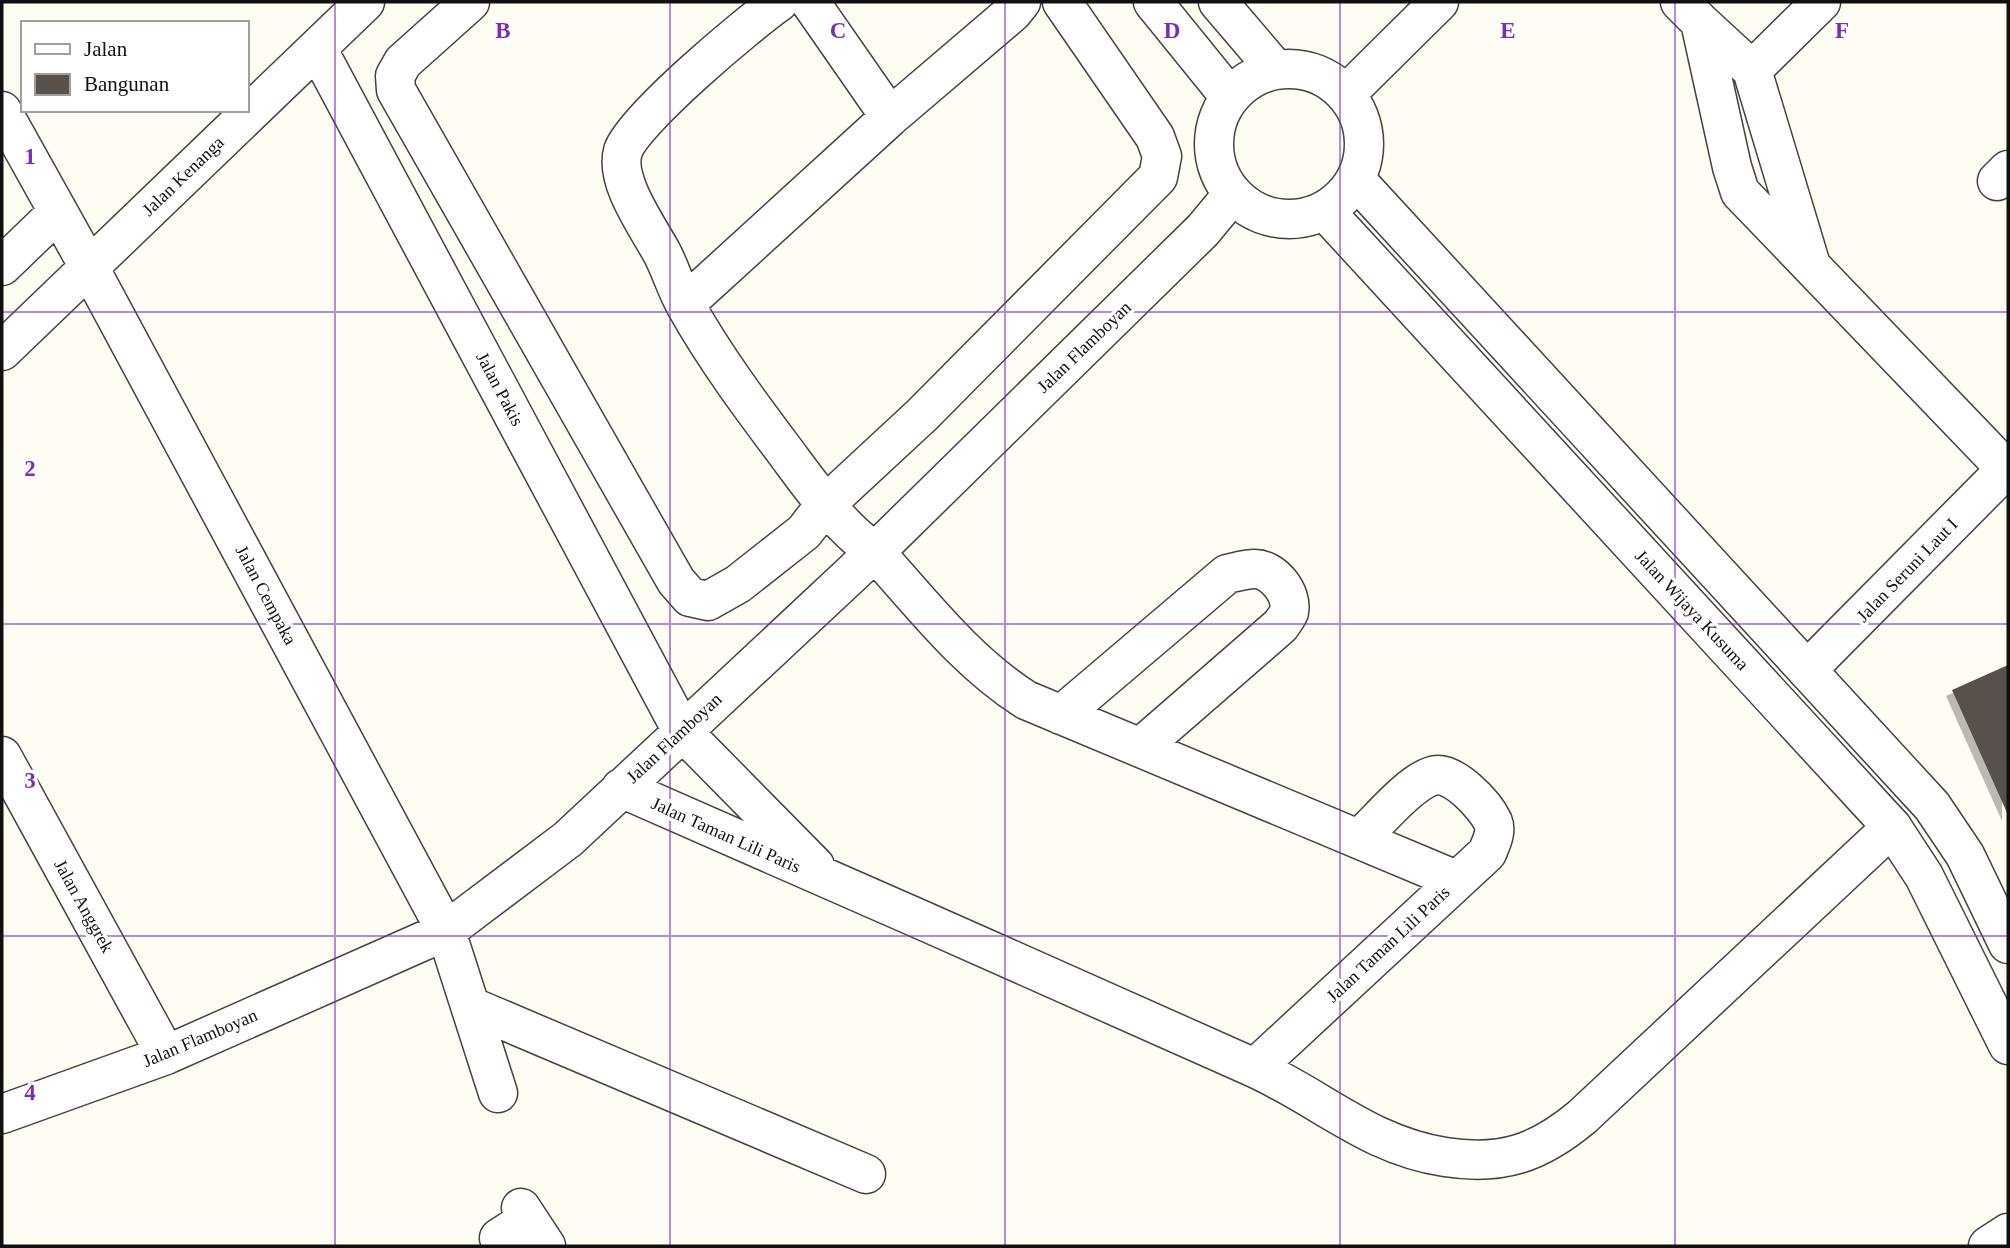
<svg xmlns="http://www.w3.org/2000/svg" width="2010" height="1248" font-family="Georgia,serif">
	<defs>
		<filter id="shadow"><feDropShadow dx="-6" dy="6" stdDeviation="0" flood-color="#0004"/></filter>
	</defs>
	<rect width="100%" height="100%" fill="#fffdf3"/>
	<path fill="#59514c" filter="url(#shadow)" d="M2008 665V815L1952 690Z"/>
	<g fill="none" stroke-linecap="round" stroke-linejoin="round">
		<defs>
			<path id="minor" d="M470 2 403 62 395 76 396 90 676 581 690 597 708 601 738 584 804 532 825 505 922 415 1158 177 1162 156 1155 137 1062 2
				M779 2C749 23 633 120 623 151 614 181 648 227 662 253 671 270 676 289 686 306 715 358 751 406 787 454 813 489 839 526 875 552 922 604 966 662 1026 700L1456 880
				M810 2 890 117
				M1680 2 1700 22 1732 167 1740 192 2008 471
				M1700 22 1752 70 1810 262
				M317 48 682 731 815 866
				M1752 70 1821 2
				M1346 94 1439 2
				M2 111 89 267 446 931 498 1093
				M1997 181 2008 170
				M2 266 58 212
				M685 304 890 117 1013 12 1021 2
				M2 351 365 2
				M1807 670 2006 469
				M1061 715 1227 574C1236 572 1246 569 1255 569 1273 569 1293 593 1289 612 1287 617 1283 622 1280 626L1141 747
				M2 756 166 1055
				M621 788C831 879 1041 973 1250 1066 1319 1096 1367 1145 1445 1157 1502 1166 1539 1153 1582 1117L1892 827
				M470 1006 866 1174
				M1255 1068 1487 853C1491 843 1497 832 1493 822 1485 805 1452 769 1432 776 1408 784 1378 822 1359 839
				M2 1114 166 1055 446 931 568 839 875 552 1203 230 1232 195
				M521 1208 546 1246
				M499 1238 527 1220
				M1988 1246 2008 1233"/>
			<path id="tertiary" d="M1153 2 1230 97
				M1218 2 1276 70
				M1214 144a75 75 0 1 1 150 0a75 75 0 1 1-150 0Z
				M1356 180 1932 806 1965 855 2008 944
				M1325 211 1892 827 1924 876 2008 1045"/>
		</defs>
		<use href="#minor" stroke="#434343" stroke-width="41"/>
		<use href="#tertiary" stroke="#434343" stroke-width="41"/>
		<use href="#minor" stroke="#fff" stroke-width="38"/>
		<use href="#tertiary" stroke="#fff" stroke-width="38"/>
	</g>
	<path fill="none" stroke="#7b2cbf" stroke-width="2" stroke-opacity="0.55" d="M335 2V1246M670 2V1246M1005 2V1246M1340 2V1246M1675 2V1246M2 312H2008M2 624H2008M2 936H2008"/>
	<g text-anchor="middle" stroke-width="7" stroke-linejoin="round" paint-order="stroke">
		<g font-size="18" fill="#101010" stroke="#fff">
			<text transform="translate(183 176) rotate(-44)" y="6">Jalan Kenanga</text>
			<text transform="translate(1084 347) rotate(-44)" y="6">Jalan Flamboyan</text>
			<text transform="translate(500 389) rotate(62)" y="6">Jalan Pakis</text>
			<text transform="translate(1907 570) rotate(-46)" y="6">Jalan Seruni Laut I</text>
			<text transform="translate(266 595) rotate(62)" y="6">Jalan Cempaka</text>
			<text transform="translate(1692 610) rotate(47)" y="6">Jalan Wijaya Kusuma</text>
			<text transform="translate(674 738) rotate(-43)" y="6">Jalan Flamboyan</text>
			<text transform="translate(726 835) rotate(24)" y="6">Jalan Taman Lili Paris</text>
			<text transform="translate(84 906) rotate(61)" y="6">Jalan Anggrek</text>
			<text transform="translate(1388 944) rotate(-43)" y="6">Jalan Taman Lili Paris</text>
			<text transform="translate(200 1038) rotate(-23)" y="6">Jalan Flamboyan</text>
		</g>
	</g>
	<g font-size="23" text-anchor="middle" font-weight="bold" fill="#7b2cbf" stroke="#fff" stroke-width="7" stroke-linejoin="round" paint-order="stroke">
		<text x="503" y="38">B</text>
		<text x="838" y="38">C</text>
		<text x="1172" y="38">D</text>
		<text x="1508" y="38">E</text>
		<text x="1842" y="38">F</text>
		<text x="30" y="164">1</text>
		<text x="30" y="476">2</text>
		<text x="30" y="788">3</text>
		<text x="30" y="1100">4</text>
	</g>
	<rect width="2010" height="1248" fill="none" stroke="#101010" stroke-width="7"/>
	<rect x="21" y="21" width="228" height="91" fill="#ffffff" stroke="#9f9f9f" stroke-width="2"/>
	<rect x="35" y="44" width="35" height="10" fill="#ffffff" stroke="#9f9f9f" stroke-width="2"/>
	<text x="84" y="56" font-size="21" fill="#101010">Jalan</text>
	<rect x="35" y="74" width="35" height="21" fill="#59514c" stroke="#9f9f9f" stroke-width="2"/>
	<text x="84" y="91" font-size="21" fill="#101010">Bangunan</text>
</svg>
